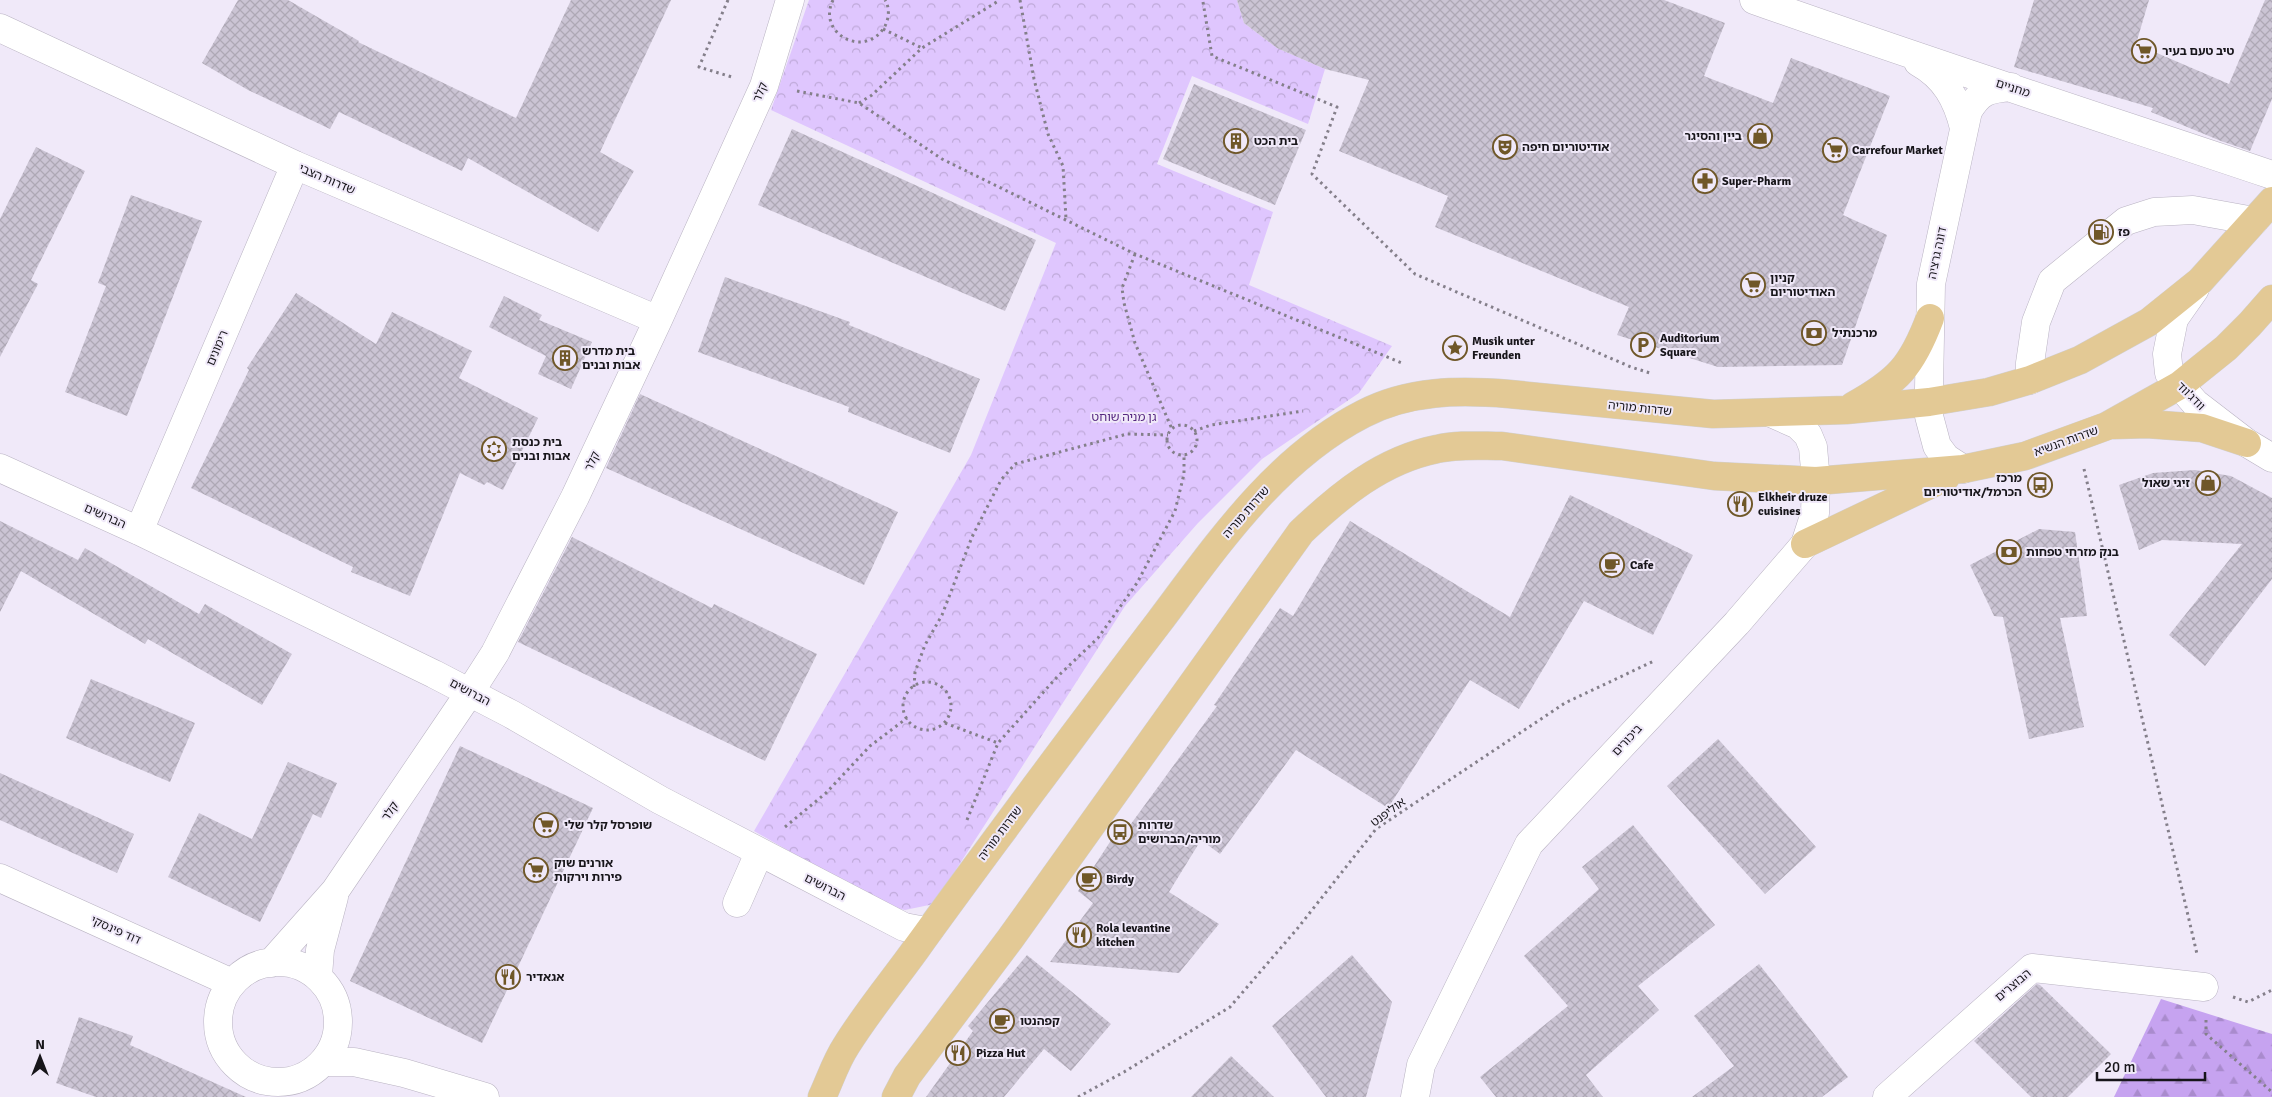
<svg xmlns="http://www.w3.org/2000/svg" width="2272" height="1097" font-family="Signika,'Noto Sans Hebrew',sans-serif">
	<defs>
		<pattern id="forest-firs" width="22" height="20" patternUnits="userSpaceOnUse" patternTransform="scale(1.25)"><rect width="22" height="20" fill="#c6a3f0"/><path d="M5 1l3.5 6h-7zM16 11l3.5 6h-7z" fill="#a98bcd"/></pattern>
		<pattern id="park-crowns" width="20" height="18" patternUnits="userSpaceOnUse" patternTransform="scale(1.25)"><rect width="20" height="18" fill="#dfc6fe"/><path d="M2 6a3 3 0 1 1 6 0M12 15a3 3 0 1 1 6 0" fill="none" stroke="#bfa9d9"/></pattern>
		<pattern id="building-cross-hatch" width="8" height="8" patternUnits="userSpaceOnUse" patternTransform="scale(1.25)"><rect width="8" height="8" fill="#cbc4d4"/><path d="M0 0l8 8M0 8l8-8" fill="none" stroke="#aea8b5"/></pattern>
	</defs>
	<rect width="100%" height="100%" fill="#f0e9f9"/>
	<path fill="url(#forest-firs)" d="M2161 999 2272 1034V1097H2114Z"/>
	<path fill="url(#park-crowns)" d="M809 0H1237L1244 23 1277 48 1325 69 1308 124 1192 76 1157 164 1273 212 1249 285 1392 346 1359 393 1262 459 1198 523 1125 606 934 904 905 910 885 906 754 831 971 455 1056 243 771 110Z"/>
	<path fill="url(#building-cross-hatch)" d="M238 0H288L359 41 358 42 516 118 571 0H671L600 152 634 171 598 232 468 158 462 171 339 112 330 129 248 90 202 63Z
		M1237 0H1664L1725 23 1704 76 1773 103 1791 58 1890 96 1843 215 1887 235 1842 365 1718 367 1617 335 1629 307 1435 227 1448 196 1339 151 1369 80 1325 69 1277 48 1244 23Z
		M2034 0H2149L2136 44 2229 84 2265 0H2272V99L2250 151 2221 141 2151 112 2153 108 2014 67Z
		M1194 84 1306 130 1275 205 1163 159Z
		M792 129 1036 240 1005 311 758 205Z
		M36 147 85 171 31 280 38 284 0 357V219Z
		M131 195 202 221 127 416 65 392 106 286 98 283Z
		M725 277 850 322 849 325 980 379 950 453 848 412 849 407 698 352Z
		M296 293 376 344 392 312 472 351 459 378 538 418 503 490 487 482 484 485 460 473 410 596 351 572 353 567 191 488 249 370 247 368Z
		M504 296 542 315 539 320 592 342 571 389 538 374 546 356 489 327Z
		M640 394 898 512 864 585 606 468Z
		M2195 470 2231 476 2272 498V579L2205 666 2169 635 2242 544 2162 540 2139 550 2119 485 2153 473Z
		M1570 495 1693 555 1653 635 1584 601 1519 709 1470 680 1388 808 1296 750 1220 854 1201 840 1169 892 1219 924 1179 973 1050 962 1093 903 1078 891 1121 825 1128 828 1217 706 1214 705 1280 608 1293 616 1350 521 1510 617Z
		M0 521 78 560 85 548 199 614 205 604 292 654 262 705 148 639 145 644 21 571 0 612Z
		M2039 529 2075 532 2087 616 2060 618 2084 727 2029 739 2003 617 1994 616 1970 565Z
		M572 537 712 608 714 604 817 654 765 761 518 642Z
		M91 679 195 723 170 782 66 738Z
		M1718 739 1816 847 1765 894 1667 786Z
		M460 746 593 808 482 1043 350 981Z
		M288 762 337 783 321 818 313 814 260 922 168 877 199 813 252 839Z
		M0 773 134 834 117 873 0 820Z
		M1633 825 1715 925 1638 986 1659 1010 1586 1075 1603 1097H1496L1480 1077 1568 1006 1524 956 1599 889 1582 867Z
		M1027 955 1111 1024 1071 1071 1044 1049 1004 1097H926L973 1031 968 1026Z
		M1352 955 1392 1002 1366 1097H1326L1272 1026Z
		M1759 964 1848 1077 1822 1097H1692L1734 1066 1694 1016Z
		M2037 984 2040 985 2111 1054 2068 1097H2031L1974 1041Z
		M79 1017 133 1036 130 1045 246 1097H96L56 1083Z
		M1231 1056 1274 1097H1191Z"/>
	<g fill="none" stroke-linecap="round" stroke-linejoin="round">
		<defs>
			<path id="minor" d="M1754 0C1926 61 2099 117 2272 175
				M0 28 295 165 658 320
				M1918 62C1945 77 1957 99 1964 128
				M2195 289 2174 319 2167 354 2169 373 2195 403 2247 443 2272 458
				M2030 380V363L2036 322 2052 281 2126 221 2154 212 2193 210 2254 221
				M0 468 139 531 434 674 511 714 660 800 904 927 920 930 930 929
				M1963 469 1946 458 1937 446 1929 416V388L1931 284 1968 111C1980 91 1988 89 2011 87
				M139 531 295 165
				M0 878 232 983
				M737 903 759 853
				M218 1022a60 60 0 1 1 120 0a60 60 0 1 1-120 0Z
				M271 963 335 891 470 692 495 653 575 497 658 320 764 86 790 0
				M318 976 320 950 334 897
				M323 1062H354L404 1073 485 1097
				M1415 1097 1421 1065 1529 844 1737 623 1805 544 1815 513 1816 481 1813 447 1808 435 1798 425 1771 413
				M1887 1097 2032 968 2204 987"/>
			<path id="major" d="M1853 406C1898 381 1912 366 1930 318
				M2114 425 2147 424 2202 428 2247 443
				M1805 544 1946 477
				M822 1097C830 1080 836 1061 846 1046 867 1012 893 981 916 949 954 896 993 844 1032 791 1074 735 1116 678 1159 622 1217 545 1275 459 1363 414 1409 390 1459 390 1509 394L1713 414 1846 410 1929 402 1989 392 2030 380 2080 360 2149 322 2200 281 2272 201
				M896 1097 907 1076 1010 939 1301 532C1340 495 1382 460 1437 449 1458 444 1480 446 1502 446L1714 476 1816 481 1963 469 2025 456 2107 426 2180 385 2226 348 2250 324 2272 299"/>
		</defs>
		<use href="#minor" stroke="#b9b3c2" stroke-width="29"/>
		<use href="#major" stroke="#d1d0d1" stroke-width="29"/>
		<path stroke="#847f8a" stroke-width="3" stroke-dasharray="2.5 4" stroke-linecap="butt" d="M728 0 699 67 732 77
			M833 0C816 34 866 60 885 26 889 18 890 8 885 0
			M1020 0 1034 79 1048 134 1063 166 1066 219
			M1203 2 1212 56 1337 107 1312 174 1415 274 1631 367 1650 373
			M883 29 922 48
			M797 91 859 103 942 159 1135 254 1402 363
			M859 103 872 95 922 48 1000 0
			M1135 254 1122 288 1124 303 1135 343 1172 429
			M1167 440a15 15 0 1 1 30 0a15 15 0 1 1-30 0Z
			M1194 431 1211 425 1303 411
			M2084 469 2197 954
			M903 706a24 24 0 1 1 48 0a24 24 0 1 1-48 0Z
			M914 687 915 672 925 645 942 615 972 537 1001 480 1015 464 1127 434 1168 435
			M945 723 998 743
			M967 820 998 743 1057 677 1098 638 1137 583 1175 511 1184 474V455
			M785 827 826 793 870 746 907 718
			M2233 997 2248 1002 2272 990
			M2206 1020V1034L2272 1092
			M1078 1097 1124 1072 1230 1007 1297 929 1376 829 1565 703 1654 661"/>
		<use href="#minor" stroke="#fff" stroke-width="28"/>
		<use href="#major" stroke="#e3c995" stroke-width="28"/>
	</g>
	<defs>
		<symbol id="supermarket-ring" viewBox="-11 -11 22 22"><circle r="9.5" fill="#f0e9f9" stroke="#6f5728" stroke-width="1.5"/><path d="M-6-5.5h2.5l.6 2H6L4.5 2H-2.5L-4.4-4H-6ZM-1.5 3.2a1.3 1.3 0 1 0 .1 0ZM3 3.2a1.3 1.3 0 1 0 .1 0Z" fill="#6f5728"/></symbol>
		<symbol id="shop-ring" viewBox="-11 -11 22 22"><circle r="9.5" fill="#f0e9f9" stroke="#6f5728" stroke-width="1.5"/><path d="M-5-2.5h2.3a2.7 3.5 0 0 1 5.4 0H5L5.5 6h-11ZM-1.5-2.5h3a1.5 2.3 0 0 0-3 0Z" fill="#6f5728"/></symbol>
		<symbol id="building-ring" viewBox="-11 -11 22 22"><circle r="9.5" fill="#f0e9f9" stroke="#6f5728" stroke-width="1.5"/><path d="M-4-6H4V6H1V3H-1V6H-4ZM-2.5-4.3h1.7v1.8h-1.7ZM.8-4.3h1.7v1.8H.8ZM-2.5-1h1.7V.8h-1.7ZM.8-1h1.7V.8H.8Z" fill="#6f5728"/></symbol>
		<symbol id="theatre-ring" viewBox="-11 -11 22 22"><circle r="9.5" fill="#f0e9f9" stroke="#6f5728" stroke-width="1.5"/><path d="M-5-5.5Q0-4 5-5.5V0Q5 5 0 6Q-5 5-5 0ZM-3.3-2.5H-1v1.5H-3.3ZM1-2.5H3.3v1.5H1ZM-2.8 1Q0 5.5 2.8 1Z" fill="#6f5728"/></symbol>
		<symbol id="pharmacy-ring" viewBox="-11 -11 22 22"><circle r="9.5" fill="#f0e9f9" stroke="#6f5728" stroke-width="1.5"/><path d="M-2-6h4v4h4v4h-4v4h-4v-4h-4v-4h4Z" fill="#6f5728"/></symbol>
		<symbol id="fuel-ring" viewBox="-11 -11 22 22"><circle r="9.5" fill="#f0e9f9" stroke="#6f5728" stroke-width="1.5"/><path d="M-5.5-6h7V0h2V4h1.3V-2.5L3-4.5l.8-.8L6-3V5H2.5V1h-1V6h-7ZM-4.2-4.7v3.2H.2V-4.7Z" fill="#6f5728"/></symbol>
		<symbol id="bank-ring" viewBox="-11 -11 22 22"><circle r="9.5" fill="#f0e9f9" stroke="#6f5728" stroke-width="1.5"/><path d="M-6-4H6V4H-6ZM0-2.3a2.3 2.3 0 1 0 0 4.6a2.3 2.3 0 1 0 0-4.6Z" fill="#6f5728"/></symbol>
		<symbol id="parking-ring" viewBox="-11 -11 22 22"><circle r="9.5" fill="#f0e9f9" stroke="#6f5728" stroke-width="1.5"/><path d="M-3.5-5.5H1a3.5 3.5 0 0 1 0 7H-1V5.5H-3.5ZM-1-3.4V-.6H.8a1.4 1.4 0 0 0 0-2.8Z" fill="#6f5728"/></symbol>
		<symbol id="sight-ring" viewBox="-11 -11 22 22"><circle r="9.5" fill="#f0e9f9" stroke="#6f5728" stroke-width="1.5"/><path d="M0-6L1.8-2.2L6-1.7L2.9 1.2L3.7 5.4L0 3.3L-3.7 5.4L-2.9 1.2L-6-1.7L-1.8-2.2Z" fill="#6f5728"/></symbol>
		<symbol id="synagogue-ring" viewBox="-11 -11 22 22"><circle r="9.5" fill="#f0e9f9" stroke="#6f5728" stroke-width="1.5"/><path d="M0-6.5L5.6 3.2H-5.6ZM0 6.5L5.6-3.2H-5.6Z" fill="#6f5728"/></symbol>
		<symbol id="bus-ring" viewBox="-11 -11 22 22"><circle r="9.5" fill="#f0e9f9" stroke="#6f5728" stroke-width="1.5"/><path d="M-5-6H5V4H4V6H2V4H-2V6H-4V4H-5ZM-3.5-4V0h7V-4ZM-3.5 1.2v1.5H-2V1.2ZM2 1.2v1.5H3.5V1.2Z" fill="#6f5728"/></symbol>
		<symbol id="restaurant-ring" viewBox="-11 -11 22 22"><circle r="9.5" fill="#f0e9f9" stroke="#6f5728" stroke-width="1.5"/><path d="M-5-6h1v4h1v-4h1v4h1v-4h1v5L-1.5 .5V6h-2V.5L-5-1ZM5-6V6H3V1.5H1.5Q1.5-4 5-6Z" fill="#6f5728"/></symbol>
		<symbol id="cafe-ring" viewBox="-11 -11 22 22"><circle r="9.5" fill="#f0e9f9" stroke="#6f5728" stroke-width="1.5"/><path d="M-5.5-4.5H6V0H3Q3 3.5 0 3.5H-2.5Q-5.5 3.5-5.5 0ZM3-3.2v2h1.7v-2ZM-6 4.5H4V6H-6Z" fill="#6f5728"/></symbol>
	</defs>
	<g fill-rule="evenodd">
		<use href="#supermarket-ring" x="2130" y="37" width="28" height="28"/>
		<use href="#shop-ring" x="1746" y="122" width="28" height="28"/>
		<use href="#building-ring" x="1222" y="127" width="28" height="28"/>
		<use href="#theatre-ring" x="1491" y="133" width="28" height="28"/>
		<use href="#supermarket-ring" x="1821" y="136" width="28" height="28"/>
		<use href="#pharmacy-ring" x="1691" y="167" width="28" height="28"/>
		<use href="#fuel-ring" x="2087" y="218" width="28" height="28"/>
		<use href="#supermarket-ring" x="1739" y="271" width="28" height="28"/>
		<use href="#bank-ring" x="1800" y="319" width="28" height="28"/>
		<use href="#parking-ring" x="1629" y="331" width="28" height="28"/>
		<use href="#sight-ring" x="1441" y="334" width="28" height="28"/>
		<use href="#building-ring" x="551" y="344" width="28" height="28"/>
		<use href="#synagogue-ring" x="480" y="435" width="28" height="28"/>
		<use href="#shop-ring" x="2194" y="469" width="28" height="28"/>
		<use href="#bus-ring" x="2026" y="471" width="28" height="28"/>
		<use href="#restaurant-ring" x="1726" y="490" width="28" height="28"/>
		<use href="#bank-ring" x="1995" y="538" width="28" height="28"/>
		<use href="#cafe-ring" x="1598" y="551" width="28" height="28"/>
		<use href="#supermarket-ring" x="532" y="811" width="28" height="28"/>
		<use href="#bus-ring" x="1106" y="818" width="28" height="28"/>
		<use href="#supermarket-ring" x="522" y="856" width="28" height="28"/>
		<use href="#cafe-ring" x="1075" y="865" width="28" height="28"/>
		<use href="#restaurant-ring" x="1065" y="921" width="28" height="28"/>
		<use href="#restaurant-ring" x="494" y="963" width="28" height="28"/>
		<use href="#cafe-ring" x="988" y="1007" width="28" height="28"/>
		<use href="#restaurant-ring" x="944" y="1039" width="28" height="28"/>
	</g>
	<g text-anchor="middle" stroke-width="4" stroke-linejoin="round" paint-order="stroke">
		<g font-size="12" font-weight="bold" fill="#17151a" stroke="#f0e9f9" text-anchor="start">
			<text x="2162" y="55">טיב טעם בעיר</text>
			<text x="1742" y="140" text-anchor="end">ביין והסיגר</text>
			<text x="1254" y="145">בית הכט</text>
			<text x="1522" y="151">אודיטוריום חיפה</text>
			<text x="1852" y="154">Carrefour Market</text>
			<text x="1722" y="185">Super-Pharm</text>
			<text x="2118" y="236">פז</text>
			<text x="1770" y="282">קניון<tspan x="1770" dy="14">האודיטוריום</tspan></text>
			<text x="1832" y="337">מרכנתיל</text>
			<text x="1660" y="342">Auditorium<tspan x="1660" dy="14">Square</tspan></text>
			<text x="1472" y="345">Musik unter<tspan x="1472" dy="14">Freunden</tspan></text>
			<text x="582" y="355">בית מדרש<tspan x="582" dy="14">אבות ובנים</tspan></text>
			<text x="512" y="446">בית כנסת<tspan x="512" dy="14">אבות ובנים</tspan></text>
			<text x="2022" y="482" text-anchor="end">מרכז<tspan x="2022" dy="14">הכרמל/אודיטוריום</tspan></text>
			<text x="2190" y="487" text-anchor="end">זיגי שאול</text>
			<text x="1758" y="501">Elkheir druze<tspan x="1758" dy="14">cuisines</tspan></text>
			<text x="2026" y="556">בנק מזרחי טפחות</text>
			<text x="1630" y="569">Cafe</text>
			<text x="564" y="829">שופרסל קלר שלי</text>
			<text x="1138" y="829">שדרות<tspan x="1138" dy="14">מוריה/הברושים</tspan></text>
			<text x="554" y="867">אורנים שוק<tspan x="554" dy="14">פירות וירקות</tspan></text>
			<text x="1106" y="883">Birdy</text>
			<text x="1096" y="932">Rola levantine<tspan x="1096" dy="14">kitchen</tspan></text>
			<text x="526" y="981">אגאדיר</text>
			<text x="1020" y="1025">קפהנטו</text>
			<text x="976" y="1057">Pizza Hut</text>
		</g>
		<g font-size="12" fill="#17151a" stroke="#f0e9f9">
			<text transform="translate(2013 88) rotate(18)" y="4">מחניים</text>
			<text transform="translate(760 92) rotate(-68)" y="4">קלר</text>
			<text transform="translate(327 179) rotate(23)" y="4">שדרות הצבי</text>
			<text transform="translate(1937 253) rotate(-78)" y="4">דונה גרציה</text>
			<text transform="translate(217 348) rotate(-67)" y="4">רימונים</text>
			<text transform="translate(2191 396) rotate(45)" y="4">וודג'ווד</text>
			<text transform="translate(1640 408) rotate(6)" y="4">שדרות מוריה</text>
			<text transform="translate(2066 441) rotate(-20)" y="4">שדרות הנשיא</text>
			<text transform="translate(592 461) rotate(-65)" y="4">קלר</text>
			<text transform="translate(1246 512) rotate(-49)" y="4">שדרות מוריה</text>
			<text transform="translate(105 516) rotate(24)" y="4">הברושים</text>
			<text transform="translate(470 692) rotate(28)" y="4">הברושים</text>
			<text transform="translate(1627 740) rotate(-47)" y="4">ביכורים</text>
			<text transform="translate(390 811) rotate(-56)" y="4">קלר</text>
			<text transform="translate(1388 812) rotate(-36)" y="4">אוליפנט</text>
			<text transform="translate(1000 833) rotate(-53)" y="4">שדרות מוריה</text>
			<text transform="translate(825 887) rotate(27)" y="4">הברושים</text>
			<text transform="translate(116 930) rotate(24)" y="4">דוד פינסקי</text>
			<text transform="translate(2013 985) rotate(-40)" y="4">הבוצרים</text>
		</g>
		<g font-size="12" fill="#562880" stroke="#f0e9f9">
			<text x="1124" y="421">גן מניה שוחט</text>
		</g>
	</g>
	<g transform="translate(40 1057)" stroke="#f0e9f9" stroke-width="4" paint-order="stroke">
	<path d="M0-4L9 19L0 12L-9 19Z" fill="#17151a"/>
	<text y="-8" font-size="14" font-weight="bold" text-anchor="middle" fill="#17151a">N</text>
	</g>
	<path d="M2097 1072v8h108v-8" fill="none" stroke="#17151a" stroke-width="2.5"/>
	<text x="2104" y="1072" font-size="15" fill="#17151a" stroke="#f0e9f9" stroke-width="4" paint-order="stroke">20 m</text>
</svg>
